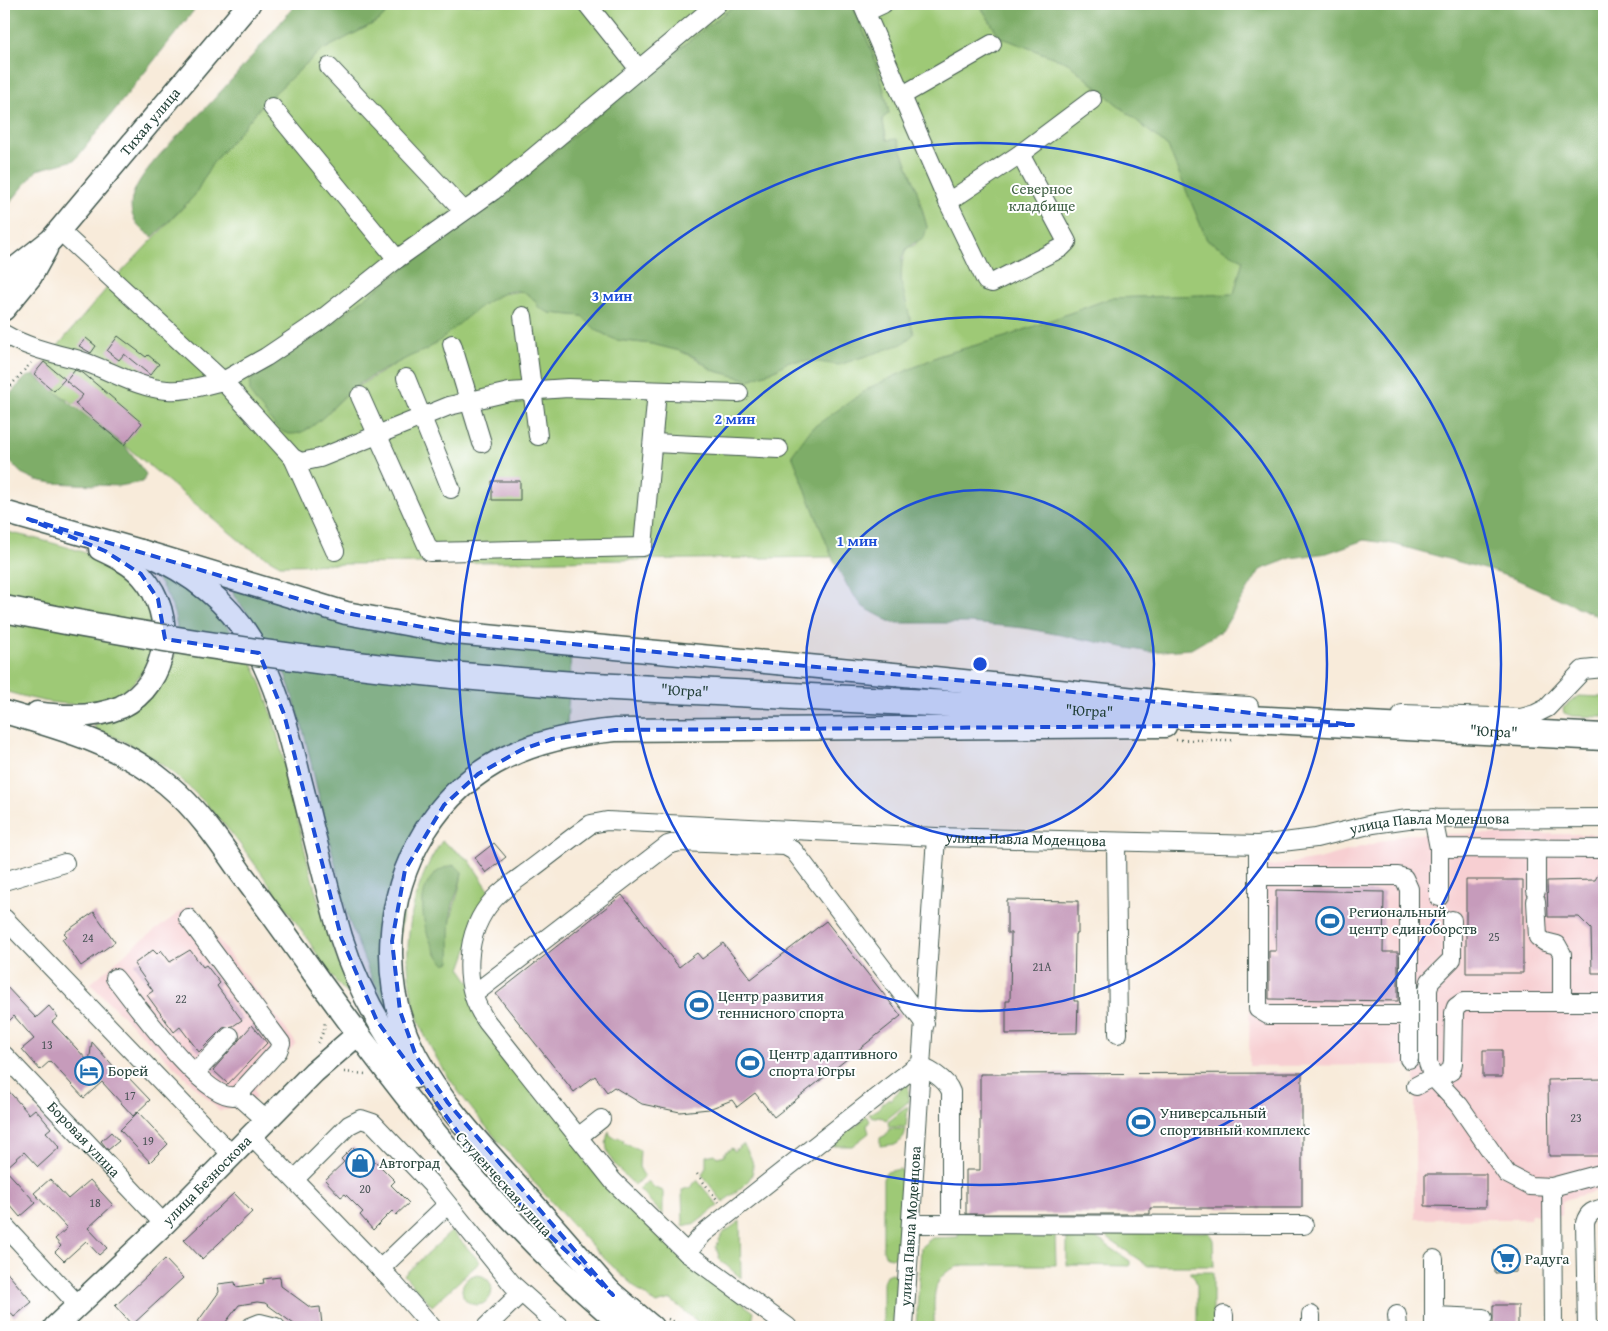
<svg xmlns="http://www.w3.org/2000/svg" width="1608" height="1331" font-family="'Gentium Book Plus',serif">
	<rect width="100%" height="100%" fill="#fff"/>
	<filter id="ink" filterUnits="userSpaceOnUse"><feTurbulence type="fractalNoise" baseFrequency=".02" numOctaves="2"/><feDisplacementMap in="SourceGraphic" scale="10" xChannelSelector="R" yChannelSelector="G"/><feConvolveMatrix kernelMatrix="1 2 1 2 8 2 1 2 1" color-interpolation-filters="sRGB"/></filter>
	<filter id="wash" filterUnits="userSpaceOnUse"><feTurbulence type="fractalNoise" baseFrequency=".0096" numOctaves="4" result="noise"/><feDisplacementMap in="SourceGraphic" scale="20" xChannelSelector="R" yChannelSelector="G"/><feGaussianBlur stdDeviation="1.12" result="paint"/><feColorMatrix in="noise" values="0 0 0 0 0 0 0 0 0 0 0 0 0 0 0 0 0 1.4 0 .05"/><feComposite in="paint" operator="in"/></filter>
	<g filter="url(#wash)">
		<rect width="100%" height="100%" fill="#f8ebda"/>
		<path fill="#f7cfd2" d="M1407 834H1604V1189L1567 1199 1562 1203V1215H1531L1530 1219H1415V1065L1249 1066 1251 866H1273L1319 859Z
			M191 904 296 1043 254 1089 256 1097 240 1111 233 1107 220 1111 90 984 135 945Z"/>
		<path fill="#9ec976" stroke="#5e8355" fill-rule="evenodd" d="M394 4H736L628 89 544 161 495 200 296 350 252 379 319 421 350 391 404 359 432 346 480 305 502 294 522 291 534 297 550 313 582 316 596 330 616 340 652 344 680 351 697 359 712 370 749 380 775 370 789 361H811L914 334C906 307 894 274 907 248L915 245 927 227 915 184 898 140H887L882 119 889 113C881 72 869 42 852 4H979L1000 37 1068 63 1168 147 1207 240 1243 260 1234 294 1111 298 1005 337 941 355 871 387 792 455 832 557 280 565 245 545 75 404 54 391 34 374 113 281 194 196 212 164 263 104 319 52 380 20Z
			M4 531C35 539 106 553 128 575 167 613 161 683 104 700 71 710 36 700 4 691Z
			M155 568C186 588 213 606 235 636 267 678 277 734 289 784 306 854 321 926 351 991L349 995C330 979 316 951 302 931 245 851 193 763 96 730L94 726C111 711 136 706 154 692 161 687 165 677 169 670 187 634 174 600 151 570Z
			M236 590 571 651 567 725 532 735 418 826 387 1007 371 977 348 918 303 729 286 676 262 632 234 596 233 591Z
			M1578 696 1604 697V717L1572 716 1564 713 1563 708Z
			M442 841 469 860 489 890 461 969 604 1182 678 1255 754 1312 751 1327H704L671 1300 656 1304C610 1269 571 1224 533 1181 497 1139 456 1096 430 1046 396 983 402 899 442 841ZM455 865 462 872C459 901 445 921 450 952L436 955 433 944 435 873Z
			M909 1081 908 1102 886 1120 879 1116 872 1118 869 1114 882 1106 881 1104 889 1098 890 1100Z
			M908 1106 906 1127H889L888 1122Z
			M866 1116 870 1120 867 1126 869 1133 852 1146H827L840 1137 841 1138 853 1126 855 1127Z
			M889 1129H906L904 1136 897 1144 880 1146V1138L886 1135Z
			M609 1131 610 1135 616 1139 618 1137 624 1141 623 1143 640 1150 639 1167 644 1176 635 1185C619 1170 599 1154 609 1131Z
			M743 1144C765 1175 748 1182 723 1202L702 1175 706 1167V1156L715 1154 717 1157 725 1155V1152L732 1148 734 1151Z
			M900 1169 907 1176 902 1254 891 1258 886 1256 883 1250V1179L886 1172Z
			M697 1180 718 1206 696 1223 683 1226 682 1190 691 1187Z
			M648 1181 655 1188 663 1191V1215L639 1189Z
			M740 1221 741 1278 720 1260 716 1247 722 1234Z
			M959 1230 1055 1233 1056 1265H964C928 1273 935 1298 934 1327H916L921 1247 932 1238 958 1237Z
			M1069 1230H1085L1130 1261V1266L1067 1265V1233Z
			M1102 1230 1209 1232 1213 1240 1214 1266H1148L1103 1235Z
			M452 1231 480 1262 432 1306 404 1275Z
			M1190 1272H1213V1327H1197V1285L1195 1278Z
			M891 1273 896 1275 900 1280 897 1327H883V1282L886 1275Z
			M462 1290a15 15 0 1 1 30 0a15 15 0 1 1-30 0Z"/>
		<path fill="#7ead67" stroke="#4e754e" d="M4 4H199L75 160 37 170 4 210Z
			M296 4H394L380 20 319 52 263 104 212 164 194 196 153 237C138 228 128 217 132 198 138 169 194 122 214 99 243 68 269 36 296 4Z
			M736 4H852C869 42 881 72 889 113L882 119 887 140 897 139 915 184 927 227 924 237 907 248 902 257 901 282 914 334 902 344 839 365 811 361H789L775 370 749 380 712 370 697 358 680 351 652 344 616 340 596 330 582 316 550 313 539 308C515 258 456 332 432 346 424 352 413 354 405 359 387 368 364 379 349 392 334 404 313 434 292 434 279 435 269 417 261 408 253 398 246 392 252 379L296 350 495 200 544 161 628 89Z
			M979 4H1604V619L1518 580 1492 571 1393 544 1364 540 1327 553 1291 558 1260 570 1222 631 1191 649 1149 652 1024 628 970 623H893L863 607 849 589 832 557 792 455 812 428 871 387 941 355 1005 337 1111 298 1234 294 1243 260 1207 240 1168 147 1068 63 1000 37Z
			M34 375 124 445 146 474 143 482 119 486 52 483 36 480 21 473 13 465 5 453 4 446V405L10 394 26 377Z
			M455 865 462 872C460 887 453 900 451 914 449 931 451 946 450 962L445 964C420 939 407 872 455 865Z"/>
		<g id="blocks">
			<path fill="#c69bbb" d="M118 336 146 357 148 355 159 364 150 375 124 354 119 360 107 351Z
				M86 338 96 346 91 353 79 346Z
				M44 362 65 379 54 391 34 374Z
				M75 370 83 373 142 423 124 445 75 404 83 395 66 381Z
				M492 481H520V500H492Z
				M494 843 506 857 486 873 475 858Z
				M1604 864V973H1592L1591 929 1579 917H1548L1547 881 1595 880Z
				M1466 880H1523V973H1466Z
				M1276 890 1384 892 1383 952H1398V1001L1269 999V951H1276Z
				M622 895 679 967 697 953 702 959 723 943 751 979 826 921 901 1016 774 1117 755 1093 737 1107 732 1100 709 1109 680 1112 642 1104 614 1087 607 1092 595 1076 574 1092 496 994Z
				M1007 900 1078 901V934H1075L1074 1001H1078L1077 1033 1006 1034V1001H1010L1011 933H1007Z
				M94 912 115 942 81 966 62 939 67 936 64 933Z
				M153 950 157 954 161 950 170 962 190 950 203 967 206 965 220 983 217 986 242 1020 233 1026 223 1028 199 1052 180 1027 174 1032 147 995 153 991 134 964Z
				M4 984 36 1018 49 1006 58 1017 52 1022 89 1062 92 1042 124 1078 127 1076 150 1100 133 1116 102 1082 84 1098 50 1061 40 1070 22 1049 34 1039 14 1016 4 1026Z
				M252 1025 267 1043 228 1084 213 1070Z
				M1483 1050H1502V1077H1483Z
				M1302 1073V1208H1150V1214H966V1170H980V1074Z
				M1604 1079V1156H1549L1548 1080Z
				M4 1086 29 1114 35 1109 51 1128 46 1132 60 1147 38 1167 24 1152 5 1169 36 1203 20 1217 4 1198Z
				M138 1112 168 1144 150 1162 120 1130Z
				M111 1132 119 1141 108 1150 101 1141Z
				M353 1147 371 1165 375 1161 395 1181 391 1185 409 1203 396 1215 392 1211 373 1230 360 1215 363 1212 345 1194 341 1197 325 1180 344 1162 341 1159Z
				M1425 1174H1486V1207L1425 1206Z
				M50 1179 68 1199 90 1180 113 1205 88 1228 107 1248 99 1255 86 1241 64 1261 55 1252 61 1246 55 1239 67 1228 34 1193Z
				M234 1193 252 1212 202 1259 184 1240Z
				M1516 1249V1272L1495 1273V1250Z
				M165 1259 183 1278 132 1325 115 1306Z
				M4 1269 32 1302 14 1317 4 1305Z
				M280 1277 281 1286 311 1308 320 1307 322 1324H317L318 1327H298L265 1303 257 1302 239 1305 222 1327H194L219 1292 218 1284 235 1282 236 1287 264 1283 263 1279Z
				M1493 1305H1518V1327H1493Z"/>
		</g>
	</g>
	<g filter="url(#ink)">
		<use href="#blocks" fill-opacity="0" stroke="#40574d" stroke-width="1"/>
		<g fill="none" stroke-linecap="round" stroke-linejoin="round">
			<defs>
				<g id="minor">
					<path d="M587 4 638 68"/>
					<path d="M862 4 948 202 986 281 992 283 998 280 1061 248 1067 242 1020 154"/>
					<path d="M866 12 883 4"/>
					<path d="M329 67 464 211"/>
					<path d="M903 95 992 44"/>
					<path d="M272 107 397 259"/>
					<path d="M948 202 1020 154 1092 100"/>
					<path d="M60 231 223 381 266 357 318 322 397 259 493 191 717 4"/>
					<path d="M523 316 538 436"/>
					<path d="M4 334C28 348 53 353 79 360 108 369 137 388 167 390 185 392 205 385 223 381L293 458 301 462 320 458 449 406 509 392 568 388 739 393"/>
					<path d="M452 344 482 443"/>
					<path d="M406 378 451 489"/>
					<path d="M360 396 430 552 643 547 657 391"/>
					<path d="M653 443 779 449"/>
					<path d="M293 458 335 551"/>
					<path d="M1180 702 1249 706"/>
					<path d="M1402 714 1524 718"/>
					<path d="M1514 720 1535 714 1547 708 1583 670 1604 668"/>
					<path d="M1433 818 1439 848 1604 849"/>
					<path d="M1116 842 1118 1034"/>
					<path d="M1258 845V1009L1268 1015H1409V1059"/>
					<path d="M1439 848V897"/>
					<path d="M1536 848V891"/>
					<path d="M1258 876H1398L1404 878 1409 889V1015"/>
					<path d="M4 881 65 863"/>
					<path d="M1536 901 1538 937 1545 942 1557 945 1562 954V1002"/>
					<path d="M4 918 233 1156"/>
					<path d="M188 918 281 1043 278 1051 238 1095"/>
					<path d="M1452 920V959L1430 981 1428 990V1063L1433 1077H1440L1451 1071 1453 1063 1454 1013 1456 1007 1463 1002H1604"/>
					<path d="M115 978C134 1001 208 1107 238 1095L267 1121"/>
					<path d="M474 994 668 845 679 842 785 846 794 851 925 1024"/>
					<path id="s1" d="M4 1055 164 1224"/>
					<path d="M195 1073 230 1036"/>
					<path d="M1416 1086 1433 1077 1459 1105 1507 1174 1530 1186 1552 1187"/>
					<path d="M252 1136 390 1279 432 1327"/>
					<path d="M578 1137 601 1119"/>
					<path d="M295 1179 349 1125 361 1119 373 1123 433 1186 513 1285 560 1327"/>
					<path d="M911 1224 1304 1225"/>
					<path d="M4 1225 78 1305"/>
					<path d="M687 1253 703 1234 915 1067C927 1066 947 1080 951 1092V1224"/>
					<path d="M380 1269 447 1205"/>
					<path d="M1224 1315V1327"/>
					<path d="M1397 1315 1398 1327"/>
					<path d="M1434 1316 1483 1318"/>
					<path d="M250 1327 260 1323 276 1327"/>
					<path d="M486 1327 521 1293"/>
					<path id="s2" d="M788 1327 687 1253 613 1181 487 1022C461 987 464 931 494 899 504 888 518 879 530 870 550 855 570 839 591 824L607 821 936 837 1258 845 1316 838 1373 824 1408 819 1604 818"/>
					<path id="s3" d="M904 1327 936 837"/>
					<path d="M1311 1327V1315"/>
					<path d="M1434 1327V1259"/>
					<path d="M1553 1327 1552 1187 1604 1173"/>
					<path d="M1587 1327 1585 1223C1588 1212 1594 1210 1604 1208"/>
				</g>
				<g id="major">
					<path id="s4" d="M4 284 18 266 51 240 249 4"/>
					<path d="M4 309 31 276 46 249"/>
					<path d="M4 512 141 551C250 598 273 668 299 775 313 829 325 883 341 937 357 988 383 1033 415 1077"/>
					<path d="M141 551 346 613 455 633 915 676 1193 705"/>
					<path d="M4 712C60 728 121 745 167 784 197 809 219 841 241 873 268 909 294 945 320 982 411 1107 505 1228 625 1327"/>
					<path d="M37 713C63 717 96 718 121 707 170 683 177 615 142 576 132 564 115 556 100 549"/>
					<path d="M601 1284 652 1327"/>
					<path d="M613 1295C581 1258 548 1221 516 1184 481 1145 441 1103 416 1056 379 986 384 898 425 831 468 761 537 737 615 730L1165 726"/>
					<path id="s5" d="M55 1327 164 1224 314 1072 358 1034"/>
				</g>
				<g id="highway">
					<path id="s6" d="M575 685 1604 737"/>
				</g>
			</defs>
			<use href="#minor" stroke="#40574d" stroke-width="20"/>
			<use href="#major" stroke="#40574d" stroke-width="25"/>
			<use href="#highway" stroke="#40574d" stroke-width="29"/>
			<path stroke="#40574d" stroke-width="2.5" stroke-dasharray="1 4" stroke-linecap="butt" d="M4 393 31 363
				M1176 740H1236
				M318 1043 324 1030 325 1020
				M344 1072 366 1074
				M697 1174 719 1202
				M668 1319 687 1327"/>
			<use href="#minor" stroke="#fff" stroke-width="18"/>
			<use href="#major" stroke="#fff" stroke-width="22"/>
			<use href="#highway" stroke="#fff" stroke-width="26"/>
			<defs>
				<path id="highway-bridge" d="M4 609C193 647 383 672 575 685"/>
			</defs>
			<use href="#highway-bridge" stroke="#40574d" stroke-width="29" stroke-linecap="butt"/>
			<use href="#highway-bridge" stroke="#fff" stroke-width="26"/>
		</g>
	</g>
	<path fill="#1d4ed8" fill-opacity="0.2" stroke="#1d4ed8" stroke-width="4" stroke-dasharray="10 6" stroke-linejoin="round" d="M28 519 346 613 455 633 1030 687 1353 725 615 730 552 739 523 749 478 774 444 805 405 870 392 941 400 1011 416 1056 448 1103 613 1295 547 1233 470 1149 377 1021 341 937 284 714 259 653 165 639 158 599 141 574 105 551Z"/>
	<circle cx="980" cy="664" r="174" fill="#1d4ed8" fill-opacity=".12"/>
	<g fill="none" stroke="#1d4ed8" stroke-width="2.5">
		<circle cx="980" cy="664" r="174"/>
		<circle cx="980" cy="664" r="347"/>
		<circle cx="980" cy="664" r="521"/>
	</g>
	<defs>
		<symbol id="stadium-ring" viewBox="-11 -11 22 22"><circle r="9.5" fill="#fff" stroke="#1f6fb2" stroke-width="1.5"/><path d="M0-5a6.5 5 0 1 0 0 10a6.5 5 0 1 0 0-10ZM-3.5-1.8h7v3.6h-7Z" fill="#1f6fb2"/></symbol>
		<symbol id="hotel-ring" viewBox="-11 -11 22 22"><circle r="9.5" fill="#fff" stroke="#1f6fb2" stroke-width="1.5"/><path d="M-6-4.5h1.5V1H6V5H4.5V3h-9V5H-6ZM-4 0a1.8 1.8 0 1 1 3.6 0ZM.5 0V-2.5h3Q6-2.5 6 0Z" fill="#1f6fb2"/></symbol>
		<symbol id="shop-ring" viewBox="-11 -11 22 22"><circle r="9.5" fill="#fff" stroke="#1f6fb2" stroke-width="1.5"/><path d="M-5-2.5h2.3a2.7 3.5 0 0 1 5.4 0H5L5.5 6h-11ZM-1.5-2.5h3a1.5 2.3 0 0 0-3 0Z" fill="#1f6fb2"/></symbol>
		<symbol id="supermarket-ring" viewBox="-11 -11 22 22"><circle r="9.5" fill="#fff" stroke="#1f6fb2" stroke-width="1.5"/><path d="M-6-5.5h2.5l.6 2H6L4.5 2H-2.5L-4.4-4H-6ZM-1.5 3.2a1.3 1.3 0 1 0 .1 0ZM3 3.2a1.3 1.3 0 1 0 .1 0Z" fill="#1f6fb2"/></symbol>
	</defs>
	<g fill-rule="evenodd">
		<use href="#stadium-ring" x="1314" y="905" width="32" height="32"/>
		<use href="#stadium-ring" x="683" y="989" width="32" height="32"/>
		<use href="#stadium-ring" x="734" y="1047" width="32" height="32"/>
		<use href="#hotel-ring" x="73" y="1055" width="32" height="32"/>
		<use href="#stadium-ring" x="1125" y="1106" width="32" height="32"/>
		<use href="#shop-ring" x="344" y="1147" width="32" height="32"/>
		<use href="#supermarket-ring" x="1490" y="1243" width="32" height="32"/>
	</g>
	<g text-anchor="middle" stroke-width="4" stroke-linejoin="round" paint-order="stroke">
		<g font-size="12" fill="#495456">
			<text x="1494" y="941">25</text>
			<text x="88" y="942">24</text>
			<text x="1042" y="971">21А</text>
			<text x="181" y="1003">22</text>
			<text x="47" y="1049">13</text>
			<text x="130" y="1100">17</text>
			<text x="1576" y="1122">23</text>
			<text x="148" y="1145">19</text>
			<text x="365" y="1193">20</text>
			<text x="95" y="1207">18</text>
		</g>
		<g font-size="15" fill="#1f3d34" stroke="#fff">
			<text dy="5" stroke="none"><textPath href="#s4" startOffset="219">Тихая улица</textPath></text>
			<text dy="5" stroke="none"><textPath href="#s6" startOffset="110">"Югра"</textPath></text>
			<text dy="5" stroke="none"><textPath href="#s6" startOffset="515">"Югра"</textPath></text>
			<text dy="5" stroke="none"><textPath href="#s6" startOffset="920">"Югра"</textPath></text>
			<text dy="5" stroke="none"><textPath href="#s2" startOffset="1528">улица Павла Моденцова</textPath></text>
			<text dy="5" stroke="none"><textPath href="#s2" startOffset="1122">улица Павла Моденцова</textPath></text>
			<text dy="5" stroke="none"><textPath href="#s1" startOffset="116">Боровая улица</textPath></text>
			<text dy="5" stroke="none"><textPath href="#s5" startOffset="211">улица Безноскова</textPath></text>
			<text transform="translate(504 1184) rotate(48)" y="5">Студенческая улица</text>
			<text dy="5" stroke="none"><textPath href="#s3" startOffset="101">улица Павла Моденцова</textPath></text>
		</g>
		<g font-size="15" fill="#3f6044" stroke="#fff">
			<text x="1042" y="194">Северное<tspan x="1042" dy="17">кладбище</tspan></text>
		</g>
		<g font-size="15" fill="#1f3d34" stroke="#fff" text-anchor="start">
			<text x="1349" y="917">Региональный<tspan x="1349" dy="17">центр единоборств</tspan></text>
			<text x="718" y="1001">Центр развития<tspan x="718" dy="17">теннисного спорта</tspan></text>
			<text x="769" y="1059">Центр адаптивного<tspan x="769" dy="17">спорта Югры</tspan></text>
			<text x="108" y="1076">Борей</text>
			<text x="1160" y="1118">Универсальный<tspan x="1160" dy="17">спортивный комплекс</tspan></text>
			<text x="379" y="1168">Автоград</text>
			<text x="1525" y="1264">Радуга</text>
		</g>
	</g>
	<circle cx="980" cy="664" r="8" fill="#1d4ed8" stroke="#fff" stroke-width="2.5"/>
	<g font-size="15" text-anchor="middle" font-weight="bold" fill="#1d4ed8" stroke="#fff" stroke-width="4" stroke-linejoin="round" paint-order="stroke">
		<text x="612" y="301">3 мин</text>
		<text x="735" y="424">2 мин</text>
		<text x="857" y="546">1 мин</text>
	</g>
	<rect width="1608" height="1331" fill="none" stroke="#fff" stroke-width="20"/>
</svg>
